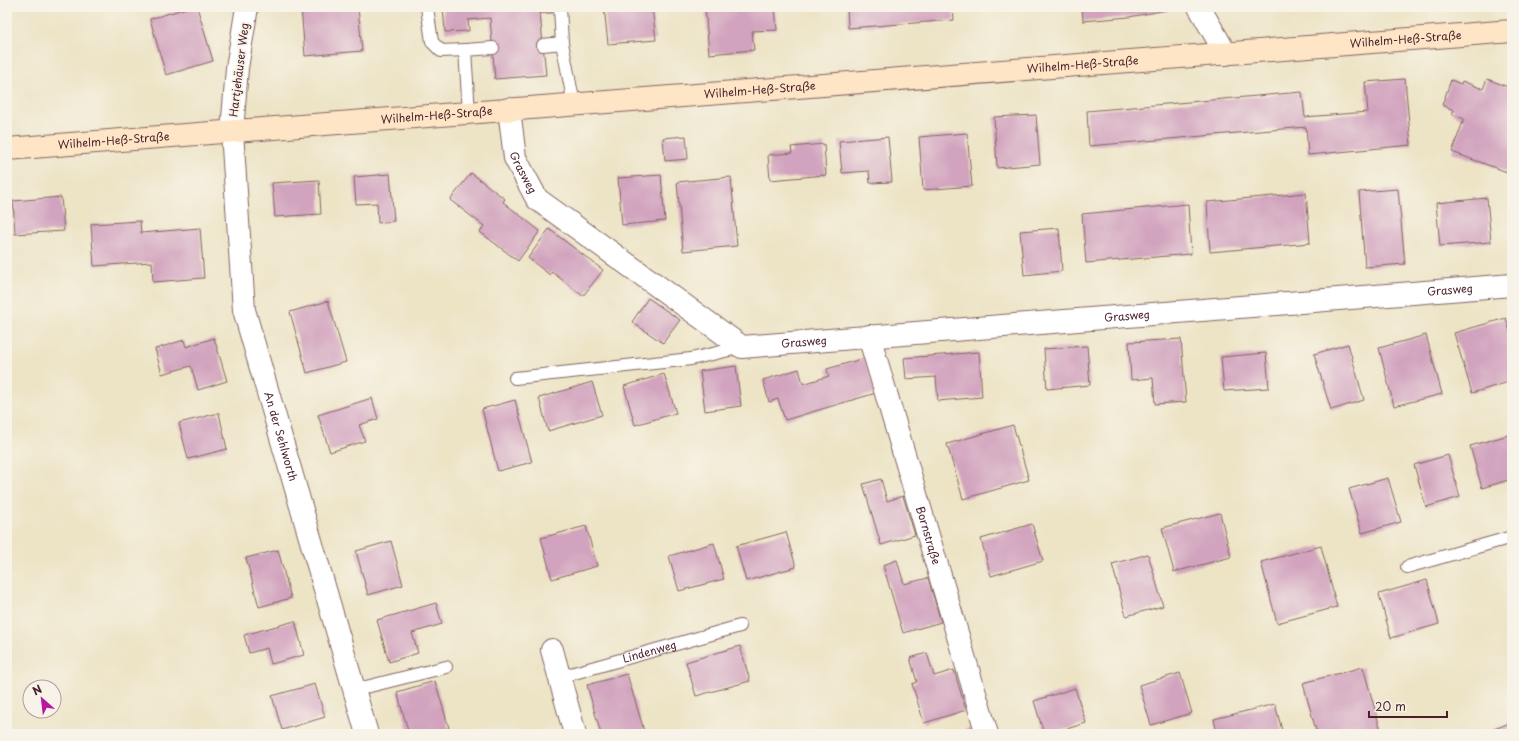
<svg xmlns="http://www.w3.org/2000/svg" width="1519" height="741" font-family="'Playpen Sans',sans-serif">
	<rect width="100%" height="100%" fill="#f7f3e8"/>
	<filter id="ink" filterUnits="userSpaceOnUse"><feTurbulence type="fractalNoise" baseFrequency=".025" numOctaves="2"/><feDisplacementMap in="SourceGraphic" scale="8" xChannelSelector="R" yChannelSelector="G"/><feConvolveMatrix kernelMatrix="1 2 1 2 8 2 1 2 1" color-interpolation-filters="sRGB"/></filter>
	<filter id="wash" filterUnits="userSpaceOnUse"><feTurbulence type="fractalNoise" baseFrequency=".012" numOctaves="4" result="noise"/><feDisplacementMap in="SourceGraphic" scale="16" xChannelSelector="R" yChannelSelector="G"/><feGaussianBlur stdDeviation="0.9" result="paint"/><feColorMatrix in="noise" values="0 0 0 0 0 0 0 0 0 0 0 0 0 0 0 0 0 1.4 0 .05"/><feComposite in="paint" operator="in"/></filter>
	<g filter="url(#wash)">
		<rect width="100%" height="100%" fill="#ede4c6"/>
		<g id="blocks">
			<path fill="#d1a3be" d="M190 7H197L213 61 166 75 150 19Z
				M301 7H358L362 51 305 56Z
				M443 7H551L552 13H540L546 75 495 79 490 18 468 20 469 31 445 32Z
				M604 7H652L656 40 608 44Z
				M705 7H775L777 30 752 31 754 50 709 54Z
				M847 7H953L954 20 848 28Z
				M1082 7H1167V10L1129 17 1083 21Z
				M1405 79 1411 145 1308 155 1306 127 1089 146 1087 111 1302 92 1305 117 1368 112 1365 82Z
				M1487 79 1511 88 1512 85V159L1507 172 1452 152 1464 119 1452 114 1454 110 1442 105 1451 80 1461 84 1462 81 1483 89Z
				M1036 115 1040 164 997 168 994 117Z
				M967 133 972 186 923 190 919 137Z
				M686 136 688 159 665 161 663 138Z
				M888 137 892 182 870 183 869 171 842 173 839 141Z
				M824 144 826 175 770 180 768 155 792 153 791 147Z
				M471 173 505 199 503 202 540 231 518 261 480 232 484 226 450 200Z
				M390 174 394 221 378 223 377 203 356 204 354 177Z
				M661 175 665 221 622 225 618 178Z
				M731 177 737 246 683 251 677 182Z
				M319 180 321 214 275 217 272 183Z
				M1398 189 1405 264 1365 267 1359 192Z
				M1306 193 1310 243 1210 252 1207 202Z
				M61 197 64 231 15 234 13 201Z
				M1487 198 1491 242 1440 246 1436 203Z
				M1188 204 1191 254 1086 263 1082 214Z
				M140 221 141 233 200 228 204 278 153 282 152 262 94 266 91 224Z
				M1059 228 1062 271 1024 275 1020 231Z
				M549 229 603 270 583 296 552 272 550 275 528 258Z
				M648 298 680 320 663 343 632 322Z
				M328 301 346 362 307 373 290 312Z
				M1506 318 1512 339V381L1472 393 1454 333Z
				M1426 335 1442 394 1394 406 1379 348Z
				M214 338 227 381 198 390 191 366 162 374 155 349 184 340 186 347Z
				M1181 339 1186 402 1155 404 1153 378 1131 380 1129 342Z
				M1348 344 1364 400 1331 410 1314 354Z
				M1087 346 1090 385 1047 389 1044 349Z
				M979 352 982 397 938 401 936 377 906 379 904 358Z
				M1266 353 1269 388 1224 391 1221 357Z
				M865 358 876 393 785 420 778 399 769 402 763 380 799 369 803 384 829 376 827 369Z
				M736 366 741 406 705 411 700 371Z
				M664 374 676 413 635 425 624 386Z
				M592 382 602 415 548 431 539 398Z
				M372 398 378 419 359 425 365 441 330 452 318 415Z
				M515 400 532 462 498 471 482 409Z
				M219 413 227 449 188 459 179 423Z
				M1013 425 1029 480 963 499 947 444Z
				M1512 434V479L1482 488 1470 446Z
				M1448 455 1460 497 1426 507 1414 465Z
				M1388 478 1401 522 1362 533 1349 489Z
				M881 479 887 501 903 496 915 535 881 545 863 484Z
				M1220 513 1231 557 1174 572 1162 528Z
				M1032 524 1043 561 991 576 981 539Z
				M586 526 597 566 552 579 541 538Z
				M786 532 796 567 746 581 736 546Z
				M391 541 403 585 368 595 356 551Z
				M714 543 724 579 679 591 669 556Z
				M1321 546 1337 607 1277 623 1261 562Z
				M278 550 291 598 259 607 246 558Z
				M1148 554 1163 606 1126 616 1112 564Z
				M897 560 904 584 928 578 941 622 903 633 883 565Z
				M1427 580 1439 624 1391 638 1379 594Z
				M436 603 442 624 412 633 418 653 389 662 377 620Z
				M295 621 304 655 271 664 267 648 249 653 244 635Z
				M740 646 750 681 696 696 686 662Z
				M927 653 934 676 954 670 966 710 924 723 912 684 917 682 910 658Z
				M1363 667 1381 731 1370 734H1317L1303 683Z
				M1180 673 1192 713 1151 725 1139 685Z
				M627 674 645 734H601L587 685Z
				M435 681 449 728 428 734H409L397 692Z
				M315 684 325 717 282 730 272 696Z
				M1075 688 1086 723 1050 734H1044L1034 701Z
				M1275 704 1283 734H1217L1214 719Z
				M1512 722V734H1482Z
				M971 728 972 734H952Z"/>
		</g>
	</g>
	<g filter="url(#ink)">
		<use href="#blocks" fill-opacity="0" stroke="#836461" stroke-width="1"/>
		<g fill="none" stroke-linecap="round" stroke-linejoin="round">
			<defs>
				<g id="lane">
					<path d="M427 7 432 42 441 51 465 50"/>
					<path d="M560 7 562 43"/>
					<path d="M543 45 562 43 574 104"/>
					<path d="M469 113 465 50 493 48"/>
					<path d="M515 378 691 359 742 347"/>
					<path d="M1407 567 1512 537"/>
					<path id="s1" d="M560 677 740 626"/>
					<path d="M354 690 446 667"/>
				</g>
				<g id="street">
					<path id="s2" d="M247 7 237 68 232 132 244 310 367 734"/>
					<path d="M1199 7 1226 54"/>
					<path id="s3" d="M509 109 515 158 537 199 742 347 1512 285"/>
					<path id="s4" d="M869 336 987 734"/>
					<path d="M552 650 575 734"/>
				</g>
				<g id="secondary">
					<path id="s5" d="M7 149 1512 31"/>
				</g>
			</defs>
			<use href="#lane" stroke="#836461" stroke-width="14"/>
			<use href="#street" stroke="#836461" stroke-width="24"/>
			<use href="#secondary" stroke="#836461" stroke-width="24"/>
			<use href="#lane" stroke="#fff" stroke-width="12"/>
			<use href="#street" stroke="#fff" stroke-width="22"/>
			<use href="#secondary" stroke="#fee5c5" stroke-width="22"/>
		</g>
	</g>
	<g text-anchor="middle" stroke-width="4" stroke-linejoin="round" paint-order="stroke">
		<g font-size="11" fill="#4a1f2b" stroke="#f7f3e8">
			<text dy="4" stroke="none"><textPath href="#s5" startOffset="1403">Wilhelm-Heß-Straße</textPath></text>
			<text dy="4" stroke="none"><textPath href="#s5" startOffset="1079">Wilhelm-Heß-Straße</textPath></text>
			<text transform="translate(239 70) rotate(-83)" y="4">Hartjehäuser Weg</text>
			<text dy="4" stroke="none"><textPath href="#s5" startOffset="755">Wilhelm-Heß-Straße</textPath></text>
			<text dy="4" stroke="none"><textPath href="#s5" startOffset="431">Wilhelm-Heß-Straße</textPath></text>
			<text dy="4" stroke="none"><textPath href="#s5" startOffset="107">Wilhelm-Heß-Straße</textPath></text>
			<text dy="4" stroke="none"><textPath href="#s3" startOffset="66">Grasweg</textPath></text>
			<text dy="4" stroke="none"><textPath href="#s3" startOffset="1059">Grasweg</textPath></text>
			<text dy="4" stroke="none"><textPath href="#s3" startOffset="735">Grasweg</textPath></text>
			<text dy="4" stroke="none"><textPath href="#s3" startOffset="411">Grasweg</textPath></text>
			<text dy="4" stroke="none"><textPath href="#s2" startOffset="436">An der Sehlworth</textPath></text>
			<text dy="4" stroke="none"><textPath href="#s4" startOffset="208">Bornstraße</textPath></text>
			<text dy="4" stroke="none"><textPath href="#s1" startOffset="93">Lindenweg</textPath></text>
		</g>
	</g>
	<rect width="1519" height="741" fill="none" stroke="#f7f3e8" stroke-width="24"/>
	<g transform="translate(42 699) rotate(332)"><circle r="19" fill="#f7f3e8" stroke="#b29e9c"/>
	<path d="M0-3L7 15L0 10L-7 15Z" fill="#b5179e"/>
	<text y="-6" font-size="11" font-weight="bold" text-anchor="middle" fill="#4a1f2b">N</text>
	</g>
	<path d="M1369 711v6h78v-6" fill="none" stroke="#4a1f2b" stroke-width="2"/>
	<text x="1375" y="711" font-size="12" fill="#4a1f2b" stroke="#f7f3e8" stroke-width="3" paint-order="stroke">20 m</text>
</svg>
